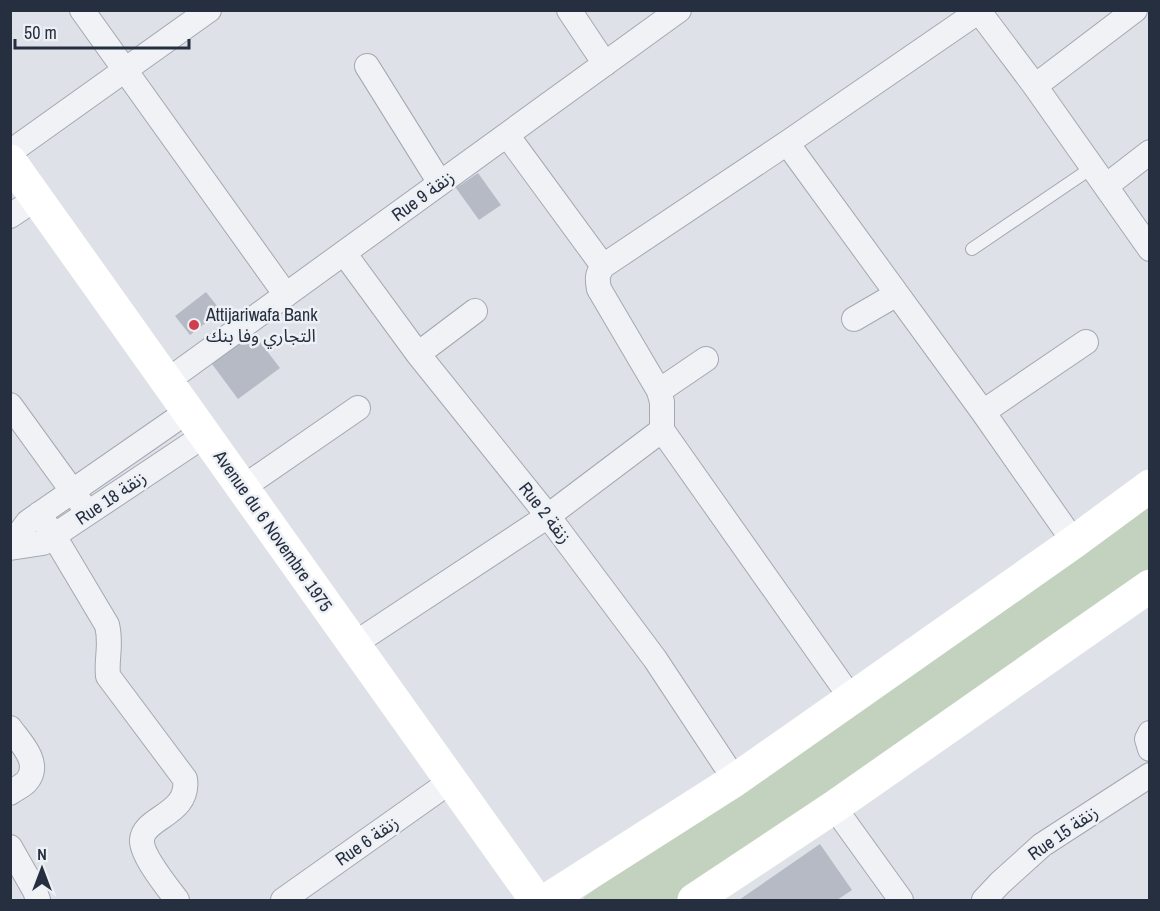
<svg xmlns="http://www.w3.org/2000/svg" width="1160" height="911" font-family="'Archivo Narrow','Noto Sans Arabic',sans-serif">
	<rect width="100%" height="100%" fill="#dee1e8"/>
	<path fill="#c3d2be" d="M1149 498V577L824 795 675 900H585L583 898 738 785Z"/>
	<path fill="#b5bac5" d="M478 173 501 205 479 220 456 188Z
		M206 292 221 311 190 335 175 316Z
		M253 333 280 368 238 399 212 364Z
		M820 844 852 890 837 900H739Z"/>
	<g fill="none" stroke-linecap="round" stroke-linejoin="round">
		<defs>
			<path id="lane" d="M972 249 1093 167"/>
			<path id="street" d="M82 10 286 295
				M569 10 605 64
				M978 10 1035 86 1150 249
				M367 66 440 183
				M1035 86 1135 10
				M507 135 603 266
				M787 143 983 412 1074 542
				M10 152 209 10
				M1106 186 1150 152
				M10 216 37 198
				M344 253 418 354 548 516 655 659 735 780
				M854 319 897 294
				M418 354 475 311
				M167 381 679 10
				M659 391 706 359
				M10 405 81 503
				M983 412 1086 342
				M242 488 358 408
				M39 514 54 536 107 625C112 645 106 658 108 676L185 779C190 815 143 817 142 840 141 855 168 888 177 900
				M10 546 28 522 188 411
				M10 548 43 543 205 435
				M354 644 548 516 662 430
				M851 698 662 430V402L659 391 599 289C597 279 597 274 603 266L787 143 979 11
				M10 728C20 742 42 763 27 781 23 786 15 789 10 793
				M1150 733 1147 739 1150 749
				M834 807 901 900
				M10 847 35 891 38 900
				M283 900 451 781
				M984 900 1000 883 1042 845 1150 775"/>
		</defs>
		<use href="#lane" stroke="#a3a8b2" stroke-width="14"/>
		<use href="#street" stroke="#a3a8b2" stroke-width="26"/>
		<use href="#lane" stroke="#f0f2f6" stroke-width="12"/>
		<use href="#street" stroke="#f0f2f6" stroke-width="24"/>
		<path stroke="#fff" stroke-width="33" d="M10 161 536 900
			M547 900 735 780 1074 542 1150 486
			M694 900 834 807 1150 586"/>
	</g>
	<circle fill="#d13e50" stroke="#edf0f5" stroke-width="2" cx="194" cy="325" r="6"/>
	<g text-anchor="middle" stroke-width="5" stroke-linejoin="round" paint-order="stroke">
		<g font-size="18" fill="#262f3f" stroke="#edf0f5">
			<text transform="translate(423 196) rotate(-36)" y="6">Rue 9 زنقة</text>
			<text transform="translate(111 498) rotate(-34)" y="6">Rue 18 زنقة</text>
			<text transform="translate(545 513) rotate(52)" y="6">Rue 2 زنقة</text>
			<text transform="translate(273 531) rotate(55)" y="6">Avenue du 6 Novembre 1975</text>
			<text transform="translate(1063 833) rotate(-35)" y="6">Rue 15 زنقة</text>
			<text transform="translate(367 841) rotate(-35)" y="6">Rue 6 زنقة</text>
		</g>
		<g font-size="18" fill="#262f3f" stroke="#edf0f5" text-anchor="start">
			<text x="206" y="321">Attijariwafa Bank<tspan x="206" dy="21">التجاري وفا بنك</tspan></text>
		</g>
	</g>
	<rect width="1160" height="911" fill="none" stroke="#262f3f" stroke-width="24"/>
	<g transform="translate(42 869)" stroke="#edf0f5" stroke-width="4.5" paint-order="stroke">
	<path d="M0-4.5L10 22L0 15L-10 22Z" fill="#262f3f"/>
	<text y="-9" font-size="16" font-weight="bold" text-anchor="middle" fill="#262f3f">N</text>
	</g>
	<path d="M15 39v9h174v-9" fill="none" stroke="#262f3f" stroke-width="3"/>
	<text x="24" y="39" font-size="18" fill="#262f3f" stroke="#edf0f5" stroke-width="4.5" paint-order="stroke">50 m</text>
</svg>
